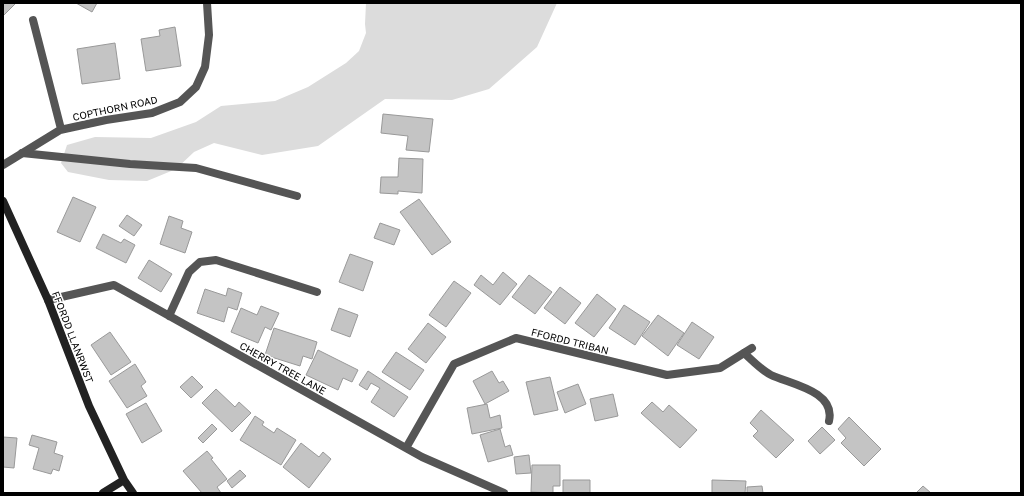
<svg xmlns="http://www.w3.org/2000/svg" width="1024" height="496" font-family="'Golos Text',sans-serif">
	<rect width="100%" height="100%" fill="#fff"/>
	<path fill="#dcdcdc" d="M366 3H557L537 47 489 89 452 100 385 99 318 146 262 155 214 143 194 152 176 169 147 181 109 180 68 172 61 163 67 145 95 137 151 138 196 122 221 106 275 101 308 87 346 63 359 51 366 33 365 24Z"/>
	<path fill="#c4c4c4" stroke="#999" d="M3 3H16L3 16Z
		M76 3H97L92 12Z
		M175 27 181 66 146 71 141 39 160 36 159 30Z
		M115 43 120 79 82 84 77 49Z
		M383 114 433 119 429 152 406 150 408 136 381 133Z
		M399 158 423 159 422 193 398 191V194L380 193 381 177H398Z
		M73 197 96 207 80 242 57 232Z
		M419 199 451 242 432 255 400 212Z
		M127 215 142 225 134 236 119 226Z
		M169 216 183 221 181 228 192 232 185 253 160 244Z
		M380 223 400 230 394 245 374 238Z
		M103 234 121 243 124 239 135 245 126 263 96 248Z
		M350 254 373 262 363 291 339 282Z
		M149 260 172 274 161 292 138 278Z
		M503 272 517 284 500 305 474 285 481 275 493 285Z
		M529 275 552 292 535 314 512 297Z
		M454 281 471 293 446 327 429 315Z
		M560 287 581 303 565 324 544 308Z
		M228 288 242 293 237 310 228 307 224 322 197 313 205 289 226 296Z
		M597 294 616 309 594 337 575 323Z
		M624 305 650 322 635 345 609 328Z
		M261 306 279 313 271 330 265 327 258 343 231 332 241 308 257 315Z
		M339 308 358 315 350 337 331 330Z
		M658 315 684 333 668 356 642 336Z
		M692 322 714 337 699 359 677 345Z
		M428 323 446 337 426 363 408 349Z
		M274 328 317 342 312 359 303 356 300 366 265 355Z
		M110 332 131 362 111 375 91 345Z
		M318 350 358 370 352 382 343 378 338 390 306 375Z
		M396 352 424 370 410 390 382 372Z
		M135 364 146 382 141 386 147 396 127 408 109 381Z
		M368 371 408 397 394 417 371 402 380 388 371 383 367 390 359 385Z
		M492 371 499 383 503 381 509 391 485 404 473 381Z
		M192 376 203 387 191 398 180 387Z
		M550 377 558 410 534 415 526 382Z
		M578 384 586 404 565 413 557 392Z
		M216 389 235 407 239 402 251 413 232 432 202 403Z
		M613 394 618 416 595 421 590 399Z
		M652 402 663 412 669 405 697 430 680 448 641 413Z
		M146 403 162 431 142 443 126 414Z
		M487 404 490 418 500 415 502 428 472 434 467 408Z
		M761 410 794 440 776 458 753 436 758 431 750 423Z
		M255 416 264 422 262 425 274 433 277 428 296 440 281 465 240 440Z
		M849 417 881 449 864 466 841 443 846 438 838 429Z
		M212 424 217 429 203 443 198 438Z
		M822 427 835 440 820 454 808 441Z
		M500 429 505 447 510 445 513 455 488 462 480 435Z
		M32 435 57 442 54 453 63 456 59 471 53 469 51 474 33 469 39 448 29 445Z
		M3 437 17 438 14 468 3 467Z
		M301 443 319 457 323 452 331 459 309 488 283 467Z
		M207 451 213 458 211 459 227 479 217 487 221 493H202L183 471Z
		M529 455 531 473 516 474 514 457Z
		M532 465H560V486H553V493L531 492Z
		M240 470 246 476 232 488 227 481Z
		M563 480H590V493H563Z
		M712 480 746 481 745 493H712Z
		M762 486 763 493H747V487Z
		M923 486 931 493H916Z"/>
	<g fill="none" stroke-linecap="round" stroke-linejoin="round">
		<path stroke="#555" stroke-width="8" d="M22 153 130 164 196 168 297 196
			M744 353C752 360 761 370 771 375 790 384 836 391 829 421"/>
		<path stroke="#555" stroke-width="8" d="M33 20 61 129
			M3 165 60 130 106 120 152 113 180 102 196 87 205 67 209 35 207 3
			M48 300 114 285 422 457 504 493
			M169 316 189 272 200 262 216 260 317 292
			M406 448 454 364 516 338 667 375 720 368 752 348"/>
		<path stroke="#222" stroke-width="8" d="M3 201 48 300 89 406 124 480 133 493
			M103 493 124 480"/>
	</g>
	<g text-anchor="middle" stroke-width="3" stroke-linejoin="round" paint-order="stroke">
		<g font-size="10" fill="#000" stroke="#fff">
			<text transform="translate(115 108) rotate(-12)" y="4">COPTHORN ROAD</text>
			<text transform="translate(73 337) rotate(69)" y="4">FFORDD LLANRWST</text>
			<text transform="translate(570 341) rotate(14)" y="4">FFORDD TRIBAN</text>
			<text transform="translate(283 368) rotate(29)" y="4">CHERRY TREE LANE</text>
		</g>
	</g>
	<rect width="1024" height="496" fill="none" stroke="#000000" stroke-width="8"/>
</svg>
